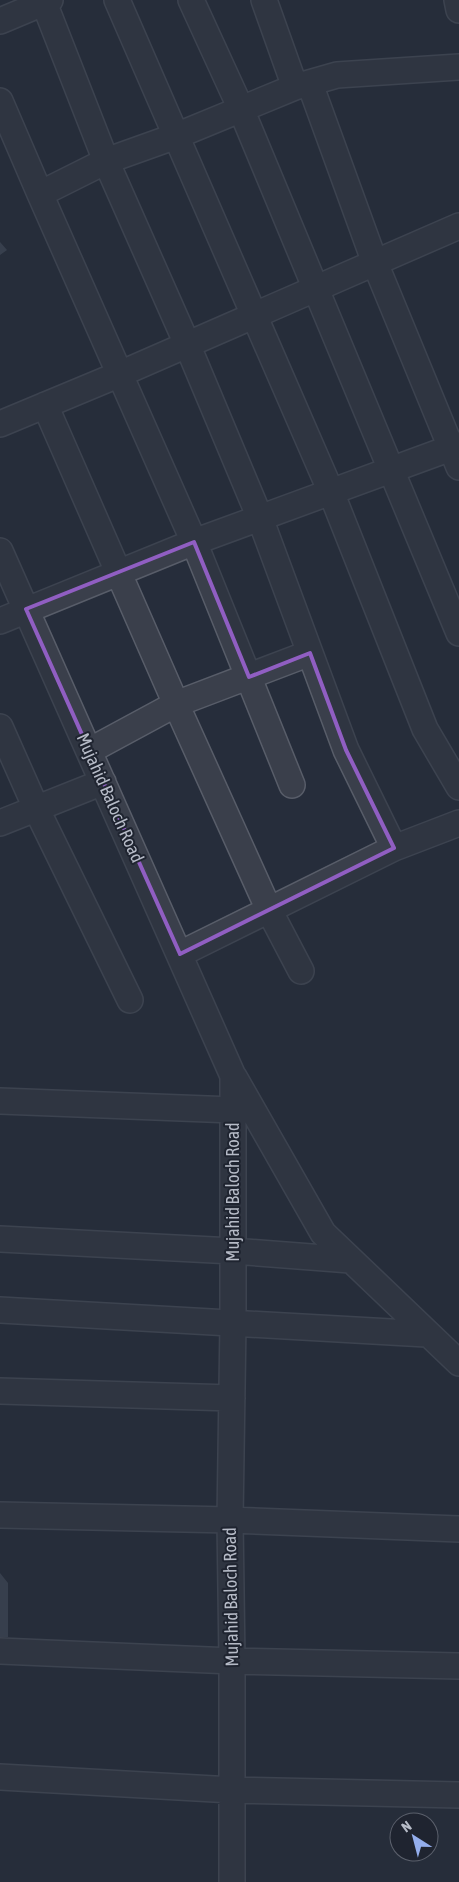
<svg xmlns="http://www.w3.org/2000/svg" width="459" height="1882" font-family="'Asap Condensed',sans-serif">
	<rect width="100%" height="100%" fill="#262d3b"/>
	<path fill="#4d5564" d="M0 242 7 250 0 255Z
		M0 1573 8 1583V1637H0Z"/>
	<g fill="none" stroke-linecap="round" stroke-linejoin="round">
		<defs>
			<path id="minor" d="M43 0 106 161 187 344 260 518 346 750 394 848
				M117 0 331 492 425 729 459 787
				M191 0 241 109 459 633
				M264 0 295 87
				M457 0 459 10
				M0 21 50 0
				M310 84 375 263 459 467
				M0 101 40 194 194 542 292 785
				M40 194 106 161 176 136 295 87 337 75 459 67
				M45 405 176 704 269 910 301 971
				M0 424 120 374 459 226
				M0 551 233 1076V1322L230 1520 232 1661V1882
				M0 621 194 542 459 445
				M0 727 36 808 130 1000
				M89 751 176 704 310 653
				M0 823 103 782
				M180 954 394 848 459 823
				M234 1077 323 1233 459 1363
				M0 1101 233 1110
				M0 1239 233 1251 350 1260
				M0 1310 426 1334
				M0 1391 232 1398
				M0 1515 230 1520 459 1529
				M0 1651 232 1661 459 1666
				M0 1777 232 1790 459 1795"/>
		</defs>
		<use href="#minor" stroke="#585d69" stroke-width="28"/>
		<use href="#minor" stroke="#3a3f4b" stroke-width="25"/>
	</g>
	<path d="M0 0H459V1882H0ZM194 542 249 677 310 653 346 750 394 848 180 954 26 609Z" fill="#262d3b" fill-opacity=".55" fill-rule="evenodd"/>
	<path fill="none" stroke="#905ec2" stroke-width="4" stroke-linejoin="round" d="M194 542 249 677 310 653 346 750 394 848 180 954 26 609Z"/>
	<g text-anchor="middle" stroke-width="4" stroke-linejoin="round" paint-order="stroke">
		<g font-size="18" fill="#b6bbc7" stroke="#1f2430">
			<text transform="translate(110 798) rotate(66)" y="6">Mujahid Baloch Road</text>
			<text transform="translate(233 1192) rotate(-90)" y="6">Mujahid Baloch Road</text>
			<text transform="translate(231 1597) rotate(-91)" y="6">Mujahid Baloch Road</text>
		</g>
	</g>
	<g transform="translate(414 1837) rotate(324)"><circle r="24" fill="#1f2430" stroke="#5b606c"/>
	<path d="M0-4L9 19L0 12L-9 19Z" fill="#94aeed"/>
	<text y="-8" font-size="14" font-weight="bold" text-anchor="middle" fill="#b6bbc7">N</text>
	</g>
</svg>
